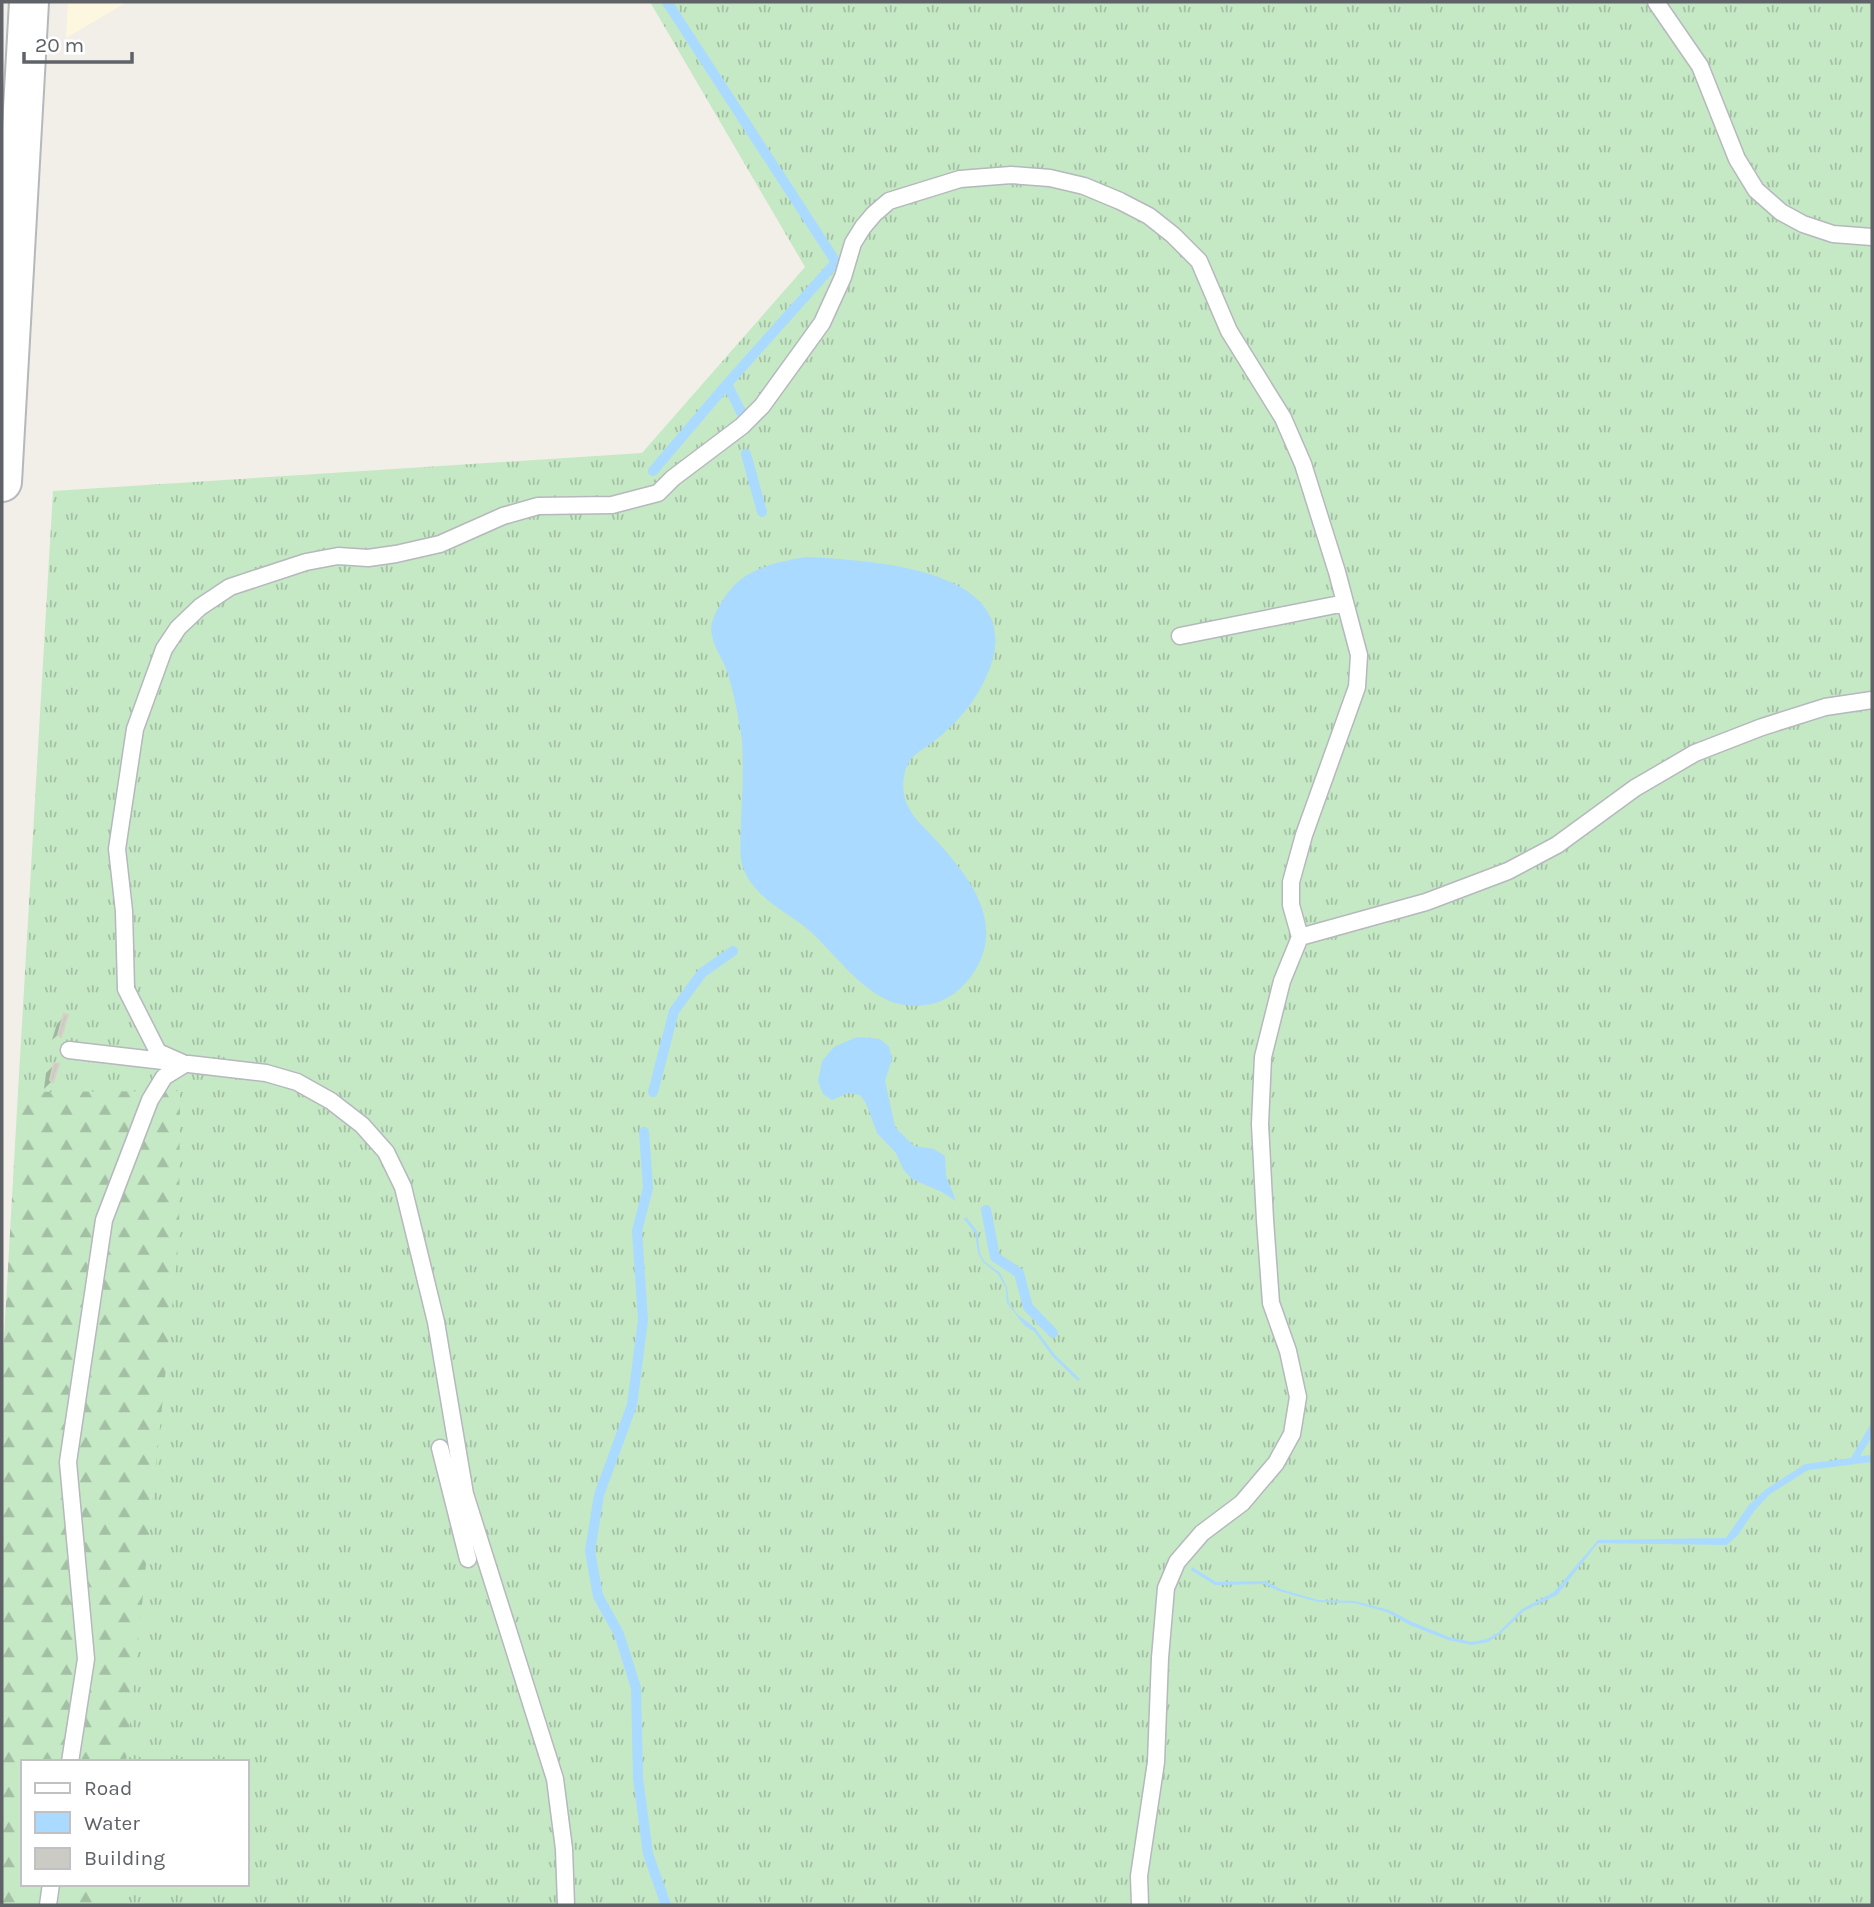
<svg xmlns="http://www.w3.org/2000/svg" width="1874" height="1907" font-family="Karla,sans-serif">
	<defs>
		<pattern id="grass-tufts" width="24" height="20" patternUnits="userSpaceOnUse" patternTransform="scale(1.75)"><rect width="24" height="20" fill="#c5e8c5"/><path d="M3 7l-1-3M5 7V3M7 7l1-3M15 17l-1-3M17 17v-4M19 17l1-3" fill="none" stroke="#a3c0a4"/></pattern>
		<pattern id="forest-firs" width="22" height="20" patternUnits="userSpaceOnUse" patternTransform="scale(1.75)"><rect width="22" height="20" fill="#c5e8c5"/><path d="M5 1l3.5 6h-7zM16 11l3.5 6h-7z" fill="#a3c0a4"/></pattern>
	</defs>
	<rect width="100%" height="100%" fill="#f1efe8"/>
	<path fill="#fef7e0" d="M68 2H127L66 38Z"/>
	<path fill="url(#grass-tufts)" fill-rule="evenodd" d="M650 2H1872V1905H2L55 1152 18 1092 53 491 642 453 805 267ZM23 1762H247V1884H23Z"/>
	<path fill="url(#forest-firs)" d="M180 1091 179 1239 126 1762H23V1884H114L112 1905H2V1373L18 1092Z"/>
	<path fill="#aadaff" d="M806 557C886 561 1052 572 976 696 965 714 948 730 932 743 923 749 913 754 908 764 902 775 902 790 906 802 911 816 924 827 934 838 966 873 1005 919 976 969 966 985 951 1000 931 1004 917 1007 900 1006 887 1000 855 984 836 955 810 931 787 911 751 897 742 864 739 853 741 837 741 825 742 797 744 769 742 741 739 719 734 693 727 671 723 659 714 648 712 635 709 624 715 614 720 605 738 570 771 563 806 557Z
		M857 1037 880 1039 889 1047 892 1059 885 1081 895 1127 914 1146 934 1149 945 1156 946 1176 956 1201 942 1192 912 1179 903 1169 896 1153 877 1133 866 1103 860 1095 848 1093 832 1100 823 1094 818 1081 822 1061 834 1047Z
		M966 1217 977 1231 980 1253 984 1261 1000 1273 1007 1287 1009 1303 1017 1314 1035 1328 1055 1355 1080 1379 1078 1381 1053 1357 1034 1331 1025 1326 1007 1303 1006 1288 998 1274 983 1262 978 1253 975 1233 964 1219Z
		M1872 1422V1437L1860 1456 1872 1455V1462L1808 1470 1770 1494 1755 1510 1737 1536 1727 1545 1598 1543 1557 1595 1524 1611 1500 1634 1488 1642 1472 1645 1448 1640 1410 1625 1387 1612 1355 1603 1318 1602 1279 1591 1264 1584 1215 1585 1191 1570 1192 1567 1216 1582 1266 1581 1280 1589 1318 1600 1355 1601 1389 1610 1412 1622 1449 1637 1472 1642 1487 1639 1498 1633 1522 1609 1554 1592 1598 1540 1726 1538 1749 1505 1765 1490 1805 1464 1851 1458Z"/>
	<path fill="#0003" d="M65 1016 61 1032 52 1040 57 1024Z
		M54 1065 52 1081 44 1089 46 1073Z"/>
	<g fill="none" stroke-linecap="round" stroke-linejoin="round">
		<path stroke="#aadaff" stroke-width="10" d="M727 384 742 414
			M746 454 762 512
			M653 471 727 384 836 262 667 2
			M653 1092 674 1011 702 973 733 951
			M644 1132 648 1188 637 1231 643 1320 632 1405 599 1495 590 1551 598 1596 619 1634 636 1688 638 1778 648 1854 666 1905
			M986 1210 995 1257 1019 1273 1028 1307 1053 1333"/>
	</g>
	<path fill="#cccac5" stroke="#d6d1c6" stroke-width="2" d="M64 1014 68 1015 61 1037 58 1035Z
		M54 1063 59 1064 53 1082 50 1080Z"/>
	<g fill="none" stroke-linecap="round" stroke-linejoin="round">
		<defs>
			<path id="service" d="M1656 2 1700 66 1737 159 1756 190 1781 212 1803 224 1833 234 1872 237
				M1180 636 1345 603
				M1300 937 1426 902 1508 871 1557 845 1635 788 1695 753 1762 727 1825 707 1872 700
				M69 1050 266 1073 297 1082 331 1101 362 1125 386 1152 403 1187 436 1322 465 1494 555 1779 564 1849 566 1905
				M185 1064 158 1052 126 989 124 911 117 849 135 729 164 649 178 628 200 607 230 587 306 562 338 556 368 558 396 554 440 544 503 516 538 506 612 505 658 493 673 478 742 426 762 406 822 323 843 277 853 243 863 227 874 214 889 201 960 179 1011 175 1050 178 1084 186 1120 201 1149 216 1173 235 1199 261 1229 331 1283 418 1303 464 1337 572 1359 655 1357 687 1304 835 1291 882V905L1300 937 1282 981 1263 1057 1260 1124 1265 1220 1271 1303 1288 1351 1298 1397 1292 1434 1276 1463 1242 1503 1202 1533 1177 1562 1166 1588 1160 1658 1156 1762 1139 1876 1140 1905
				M440 1448 468 1559
				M70 1762 86 1659 68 1462 104 1220 150 1100 164 1077 185 1064
				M48 1905 51 1884"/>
			<path id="tertiary" d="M2 482 29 2"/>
		</defs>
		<use href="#service" stroke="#b5b8bc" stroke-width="19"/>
		<use href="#tertiary" stroke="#b5b8bc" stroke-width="42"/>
		<use href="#service" stroke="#fff" stroke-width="16"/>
		<use href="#tertiary" stroke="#fff" stroke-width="38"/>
	</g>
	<rect width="1874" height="1907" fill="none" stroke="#5f6368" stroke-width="7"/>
	<rect x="21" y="1760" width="228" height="126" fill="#ffffff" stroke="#bfc1c3" stroke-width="2"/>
	<rect x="35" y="1783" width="35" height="10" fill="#ffffff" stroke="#bfc1c3" stroke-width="2"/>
	<text x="84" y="1795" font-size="21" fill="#5f6368">Road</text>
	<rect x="35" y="1812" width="35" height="21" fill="#aadaff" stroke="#bfc1c3" stroke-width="2"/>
	<text x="84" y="1830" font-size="21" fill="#5f6368">Water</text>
	<rect x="35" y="1848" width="35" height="21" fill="#cccac5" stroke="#bfc1c3" stroke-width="2"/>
	<text x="84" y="1865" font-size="21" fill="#5f6368">Building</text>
	<path d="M24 52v10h108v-10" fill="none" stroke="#5f6368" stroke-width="3.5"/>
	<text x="35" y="52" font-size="21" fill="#5f6368" stroke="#ffffff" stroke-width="5" paint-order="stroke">20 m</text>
</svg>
